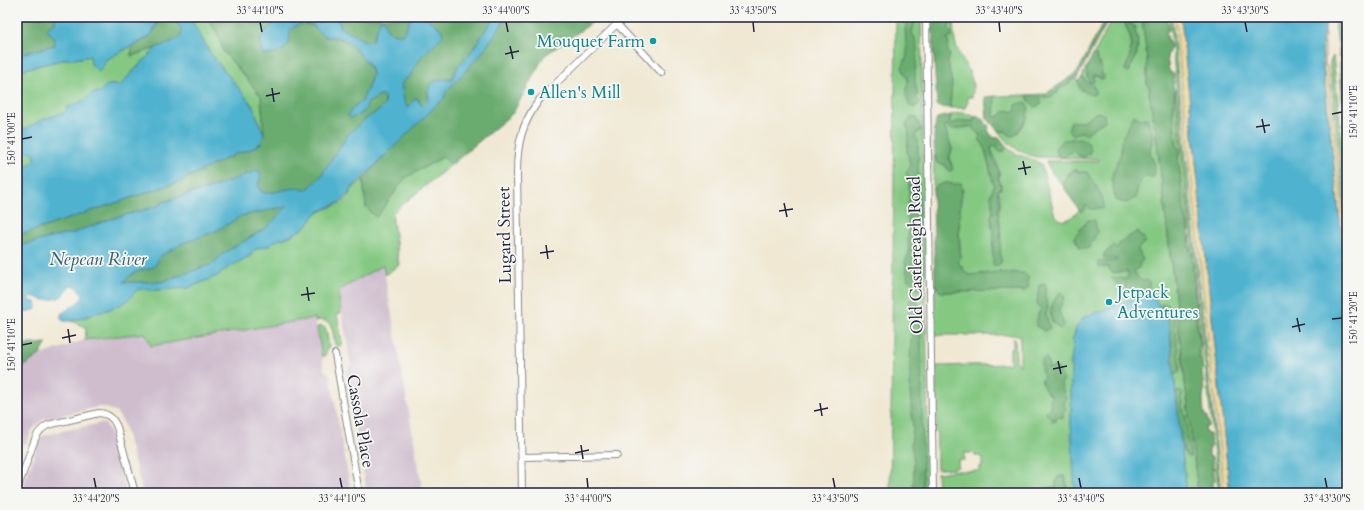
<svg xmlns="http://www.w3.org/2000/svg" width="1364" height="510" font-family="Cardo,serif">
	<rect width="100%" height="100%" fill="#f6f6f2"/>
	<filter id="ink" filterUnits="userSpaceOnUse"><feTurbulence type="fractalNoise" baseFrequency=".025" numOctaves="2"/><feDisplacementMap in="SourceGraphic" scale="8" xChannelSelector="R" yChannelSelector="G"/><feConvolveMatrix kernelMatrix="1 2 1 2 8 2 1 2 1" color-interpolation-filters="sRGB"/></filter>
	<filter id="wash" filterUnits="userSpaceOnUse"><feTurbulence type="fractalNoise" baseFrequency=".012" numOctaves="4" result="noise"/><feDisplacementMap in="SourceGraphic" scale="16" xChannelSelector="R" yChannelSelector="G"/><feGaussianBlur stdDeviation="0.9" result="paint"/><feColorMatrix in="noise" values="0 0 0 0 0 0 0 0 0 0 0 0 0 0 0 0 0 1.4 0 .05"/><feComposite in="paint" operator="in"/></filter>
	<g filter="url(#wash)">
		<rect width="100%" height="100%" fill="#f0e8d3"/>
		<path fill="#cfbdce" d="M383 265 423 493H367L346 372 351 365 338 291Z
			M315 318 324 370 330 375 351 493H143L123 421 116 412 104 407H98L42 420 32 430 26 444 23 443 17 460V371L40 355 85 340 145 333 152 346Z
			M100 423 105 424 108 428 126 493H21L40 439 45 435Z"/>
		<path fill="#84c882" stroke="#53755e" d="M189 17H207L217 33 224 52 261 96 264 134 252 105 211 54Z
			M896 17H921L929 493H890Z
			M949 17H953C954 27 953 38 957 48 963 65 977 76 972 97H967L968 102 965 108H950L951 91 947 48C948 46 949 21 949 17Z
			M1113 17H1122V19C1125 24 1126 27 1128 31 1134 47 1131 54 1125 70L1131 66 1135 59 1138 47 1137 36 1130 24 1131 22 1129 17H1142L1147 59V83L1150 90 1149 93 1156 133 1198 493H1187L1181 440 1183 450C1184 443 1187 423 1186 418 1184 411 1181 409 1183 402L1181 400 1180 391 1176 392 1174 373 1176 374 1164 303 1160 306 1151 294 1146 293 1144 295 1084 317 1076 328 1074 336 1072 340 1074 343 1071 361V422L1075 493H938L937 473 953 471H980V466H982V456H975L974 453H964V460H958V467L953 469H937L936 366 1010 364V348H1013V339H1015L1016 361 1020 366V335H935V283L941 292 1025 291 1027 282 1024 273C1018 274 1009 271 1004 274L1002 272 968 276 958 262 961 257C959 242 958 203 963 190L960 183 955 184 945 183 933 197 934 155 937 163H943L947 169 952 164 949 159 952 149 944 126 947 125 950 129 973 126 980 136 979 139 984 146 994 186 991 194 993 212 991 216 993 235 992 254 1001 262C999 248 1003 230 998 218L999 216C997 209 1000 209 1000 203 1001 195 995 194 1001 185 999 180 999 177 999 172 998 165 995 156 991 150L992 147 995 146 1004 151 1007 147C1017 158 1030 156 1041 164L1054 212C1060 226 1071 220 1079 210L1082 212 1085 205 1097 208H1099L1083 172 1069 173 1066 179 1061 183 1052 173 1046 161H1099V159L1036 157C1020 153 1008 145 998 131L1018 133 1020 127 1025 123 1016 110 1000 116 993 117 995 96 1027 95 1029 101C1044 100 1050 96 1061 87 1066 84 1069 80 1075 79L1078 81 1080 89 1089 94 1094 87 1082 77 1086 67 1087 77 1096 76 1102 80 1096 56 1094 54Z
			M1169 17H1172L1221 493H1219L1218 488Z
			M1334 17H1347V50H1342L1347 116 1342 99 1339 49Z
			M132 46 131 56 156 48 119 86 111 84 100 92 92 93 85 100 68 107 65 112 42 120 31 152 34 154 35 159 32 162 27 184 17 203V206V71L66 59H75L91 56 99 71 107 59Z
			M1333 56 1347 190V230L1330 68V62Z
			M1175 90 1190 232 1184 211 1178 156 1180 150 1177 146 1173 115Z
			M959 113C964 113 970 113 974 117L973 123 957 122 952 124 950 122 951 115Z
			M443 157 451 165 392 213 399 265 385 275 383 265 338 291 341 313 337 314 342 341 341 346 335 345C332 330 334 318 315 321V318L151 346 145 333 85 340 86 327 72 321 113 308 127 301 138 289 155 290 188 288 217 276 229 267 250 256 254 250 261 247 269 246 275 241 290 236 302 229 311 221 314 214 341 203 348 197 351 190 363 179 366 207 376 217 405 178Z
			M1190 236 1201 343 1202 361 1199 359 1198 349 1201 343 1197 329 1192 252 1188 246Z
			M322 326 326 329 329 346 326 352 325 356 322 357 317 327Z"/>
		<path fill="#6bac70" stroke="#466756" d="M17 17H55L54 37 55 45 17 55Z
			M162 17H175L182 31 180 38 174 42 131 56 132 46C138 43 147 40 152 34 156 29 157 22 162 17Z
			M207 17H292L277 22 289 43 290 29 294 26 302 23 313 26 320 33 326 37H336L350 43 356 47 370 68 372 75 363 101 355 105 350 117 364 112 367 103 382 95 384 97 385 104C380 111 374 113 367 118 360 122 356 129 349 133L320 177 309 188 305 190C292 185 278 193 265 193L261 191 258 185 260 180 214 187 190 193 164 202 156 207 117 217 83 229 72 234H66L17 246V236L178 182 237 153 249 150 261 143 264 134 261 96 224 52 217 33Z
			M338 17H414L411 18 403 34C390 35 388 29 380 20L372 41 367 42 341 28Z
			M426 17H494L469 55 458 66 452 79 438 80 427 91 429 99 422 106 419 99 407 106 405 104 401 84 404 80 409 77 421 57 433 45 442 30Z
			M507 17H600L544 56 513 113 451 165 443 157 405 178 376 218 366 207 363 179 396 144 444 98 446 92 481 54Z
			M907 17H916L912 33C921 45 915 63 915 77 915 83 916 89 918 95L916 96 920 103 914 108 909 105 906 94 908 80 902 68 907 56 905 29 908 19Z
			M933 17 950 18V25L948 28 951 31 952 37 947 39 949 44 947 48 950 56 948 61 952 83 950 108 939 107 937 105 932 29Z
			M1106 17H1110L1077 78 1071 80 1070 83 1059 89 1057 94 1054 93 1053 97H1045L1040 100 1042 103 1036 107C1031 105 1029 100 1027 95L1045 94 1077 73Z
			M1122 17H1129L1131 22 1130 24 1134 26 1136 29 1135 31 1138 40 1137 44V53L1129 71 1127 72 1125 70 1130 56C1129 51 1131 50 1132 46 1133 40 1126 25 1122 19Z
			M1142 17 1167 18 1169 30 1166 33 1171 47 1167 56 1169 70 1173 74 1174 82 1173 85 1175 90 1173 115 1177 146 1180 150 1178 156 1184 211 1190 236 1188 246 1192 252 1197 329 1201 343 1198 349 1199 358 1202 361 1203 370 1202 372 1204 391 1203 399 1204 413 1207 417 1209 426 1205 428 1207 434H1210L1211 448 1209 449V456L1212 457 1215 481 1213 482 1214 490 1216 493H1198L1156 133 1149 93 1150 90 1147 83V59Z
			M1094 54 1096 56 1098 63H1100L1102 70 1101 72 1104 76V79L1102 80 1100 77 1093 75 1094 82 1091 83C1083 71 1087 65 1094 54Z
			M1082 77 1094 87 1096 91 1095 94 1092 95 1080 89 1078 81Z
			M995 96 994 117 1000 116 1003 112 1008 110 1013 112 1016 110V105L1021 103H1026L1029 108 1027 114V119L1014 136H1010L1006 131H998L987 118 985 97Z
			M1097 112 1104 114 1105 121 1095 127 1086 134 1080 132 1073 135 1068 129 1071 121C1085 124 1086 118 1097 112Z
			M951 115 950 122 952 124C959 121 967 119 973 122L974 117 979 116 989 126 988 130 991 135 995 138 999 137 1007 147 1004 151H999L995 146H992L991 150 999 173 998 178 1001 185V189L998 190V196L1000 203 998 211 999 216 998 218C1003 230 999 249 1001 262L998 266H995L993 264V235L991 215 993 212 991 194 994 185 984 146 979 139 980 135 975 131 973 126 950 130 947 125 944 126 952 149 949 159 953 169 950 172 944 163 943 165 937 163C933 149 933 132 937 118Z
			M1134 115 1140 119 1147 118 1152 131V143L1150 153 1155 165 1154 177H1144L1138 186 1136 198 1125 203 1116 200 1111 178 1121 153V141Z
			M911 117H916L921 130 915 135 918 142 919 215 921 226 919 255 921 285 918 290 908 280 905 262 909 252 908 241 909 225 906 210 909 201V178L906 173 910 165 907 151 909 131 906 125Z
			M1080 138 1088 142 1091 151 1084 158 1078 155 1074 151 1069 153 1065 157 1058 156 1055 148 1063 140Z
			M1074 170H1077L1078 172H1087C1092 181 1107 200 1103 209L1099 208C1091 210 1092 210 1085 205V210L1082 212 1079 210 1061 183C1066 179 1068 174 1074 170Z
			M945 183 955 184 961 183C963 189 961 191 961 198 959 217 958 238 961 257L958 262 968 275 1002 272 1004 274C1009 271 1018 273 1024 273L1029 278 1027 282 1029 287 1025 291 940 292 935 283 933 197 936 186Z
			M288 206 266 228 224 253 212 264 161 282H122L135 272 154 267 160 256 183 243 216 231 241 216Z
			M1088 220H1095L1097 233 1089 248H1080L1074 237Z
			M1138 231 1140 236 1144 238 1145 242 1138 249 1143 260 1140 263 1139 268 1134 270 1137 276 1142 281 1146 280 1149 282V287L1144 292H1138L1134 289C1129 289 1125 287 1120 288L1111 277 1126 279 1128 276V272H1120L1112 273 1108 267H1099L1097 262 1104 261H1116L1117 259 1104 258V254L1114 245 1117 248 1121 241Z
			M1046 284 1045 297 1048 306 1046 315 1050 328 1044 331 1036 326 1038 314 1041 309 1037 303 1039 285Z
			M1060 292 1065 297 1059 310 1064 325 1060 329C1044 318 1050 306 1060 292Z
			M916 299 921 311 923 493H913L914 463 911 444 913 429 910 392V358L912 327 909 316 910 300Z
			M1164 303 1173 308 1174 316 1180 367 1179 373 1176 374 1174 373C1171 351 1173 325 1160 306Z
			M47 343 40 355 17 371V345Z
			M1047 358 1049 368 1055 367 1059 370 1064 380 1061 384 1066 398 1064 404 1066 410 1063 413V418L1057 416 1056 421 1052 422V418L1047 415 1046 411 1050 409 1051 395 1047 393C1045 388 1042 386 1041 381L1044 377C1041 371 1040 366 1042 360Z
			M1180 391 1183 394 1181 399 1183 402 1182 407 1186 418 1191 457H1187C1178 442 1178 410 1176 392Z
			M1061 476H1065L1068 493H1046L1048 488 1053 487 1056 489V483L1058 477Z"/>
		<path fill="#eeda9e" stroke="#887e6c" d="M1175 17H1181L1230 493H1224Z
			M1325 27V66H1327L1347 251V285L1323 66 1322 40Z"/>
		<path fill="#50b2cf" stroke="#396a85" fill-rule="evenodd" d="M55 17H162L157 23 152 34 145 39 107 59 99 72 91 64 90 56 75 59H65L17 71V55L55 45 54 37 46 29 55 23Z
			M175 17H189L211 54 252 105 264 134 261 143 249 150 237 153 178 182 17 236V203L27 184 18 174 32 162 35 159 34 154 32 152H27L23 149 19 132 42 120 65 112 68 107 85 100 92 93 100 92C107 83 108 84 119 86L156 48 180 38 182 31Z
			M292 17H338L341 28 367 42 372 41 380 20 383 19 385 21C385 32 393 35 403 34L411 18C424 13 432 22 442 30L443 35 421 57 409 77 404 80 401 84 405 104 407 106H409L416 97 422 106 429 99C425 80 436 80 452 79L458 66 469 55 494 17H507L481 54 446 92 444 98 351 189C345 205 328 205 315 214L311 221 302 229 290 236 275 241 269 246 261 247 254 250 250 256 229 267 217 276 188 288 155 290 138 289 127 301 113 308 72 321H64L61 319V314L81 300 83 296 77 287 71 286C67 289 66 293 62 296 58 299 49 300 44 300 37 299 35 295 28 297L30 301 35 302 37 306 35 310 17 313 18 246 66 234H72L83 229 117 217 156 207 164 202 214 187 255 171 259 170C262 175 260 180 258 185L261 191 265 193C278 193 292 185 305 190L309 188 320 177 349 133C356 129 360 122 367 118 374 113 380 111 385 104L384 97 382 95 367 103C367 113 359 115 350 118L348 116C352 107 355 105 363 101 364 90 375 80 371 69 369 64 365 60 362 57 354 47 350 39 336 37 333 36 329 37 327 37 321 35 318 31 315 27 308 20 297 24 290 30 290 33 290 39 289 43 286 51 270 57 263 54 256 41 265 29 277 22 281 19 287 20 292 17ZM288 206 266 228 224 253 212 264 161 282H123L135 272 154 267 161 256 183 243 216 231 241 216Z
			M1181 17H1325V27L1322 40 1323 66 1347 285V493H1230Z
			M1149 292 1166 314 1169 324 1182 454 1187 493H1075L1071 422V361L1074 343 1072 340 1074 336 1076 328 1084 317 1111 308Z"/>
	</g>
	<g filter="url(#ink)">
		<g fill="none" stroke-linecap="round" stroke-linejoin="round">
			<defs>
				<path id="minor" d="M926 17 933 493
					M617 24 662 73
					M335 354 359 493
					M522 457 617 455
					M17 490 35 439C38 432 42 428 48 425L99 413C109 414 113 418 117 427L135 493
					M522 493 517 173C517 143 522 123 540 99L624 17"/>
			</defs>
			<use href="#minor" stroke="#898587" stroke-width="8"/>
			<use href="#minor" stroke="#fff" stroke-width="6"/>
		</g>
	</g>
	<path fill="none" stroke="#22223b" stroke-width="1.5" d="M260 22 262 32M506 22 508 32M753 22 754 32M999 22 1000 32M1245 22 1247 32M510 46 513 59M505 54 519 51M272 88 274 102M266 96 280 93M1332 114 1342 112M1262 119 1265 133M1256 127 1270 125M22 139 32 137M1023 161 1026 175M1018 169 1031 167M784 203 787 217M779 211 793 209M546 245 548 259M540 253 554 251M307 287 309 301M301 295 315 293M1297 318 1300 332M1332 319 1342 318M1292 327 1305 324M68 329 70 343M62 338 76 335M22 345 32 343M1058 361 1061 374M1053 369 1067 366M820 403 822 416M814 411 828 408M581 445 583 459M575 453 589 450M94 478 96 488M340 478 342 488M587 478 588 488M833 478 835 488M1079 478 1081 488M1325 478 1327 488"/>
	<g fill="#0f9aa8" stroke="#f6f6f2" stroke-width="1.5">
		<circle cx="653" cy="41" r="4"/>
		<circle cx="531" cy="92" r="4"/>
		<circle cx="1109" cy="302" r="4"/>
	</g>
	<g text-anchor="middle" stroke-width="3.5" stroke-linejoin="round" paint-order="stroke">
		<g font-size="17" fill="#0d838f" stroke="#f6f6f2" text-anchor="start">
			<text x="645" y="47" text-anchor="end">Mouquet Farm</text>
			<text x="539" y="98">Allen's Mill</text>
			<text x="1117" y="298">Jetpack<tspan x="1117" dy="20">Adventures</tspan></text>
		</g>
		<g font-size="17" fill="#22223b" stroke="#f6f6f2">
			<text transform="translate(504 235) rotate(-91)" y="6">Lugard Street</text>
			<text transform="translate(915 255) rotate(-91)" y="6">Old Castlereagh Road</text>
			<text transform="translate(361 421) rotate(80)" y="6">Cassola Place</text>
		</g>
		<g font-size="18" font-style="italic" fill="#345c76" stroke="#f6f6f2">
			<text x="98" y="265">Nepean River</text>
		</g>
	</g>
	<rect width="1364" height="510" fill="none" stroke="#f6f6f2" stroke-width="44"/>
	<rect x="22" y="22" width="1320" height="466" fill="none" stroke="#22223b" stroke-width="1.5"/>
	<g font-size="10" text-anchor="middle" fill="#22223b">
		<text x="260" y="14">33°44'10"S</text>
		<text x="506" y="14">33°44'00"S</text>
		<text x="753" y="14">33°43'50"S</text>
		<text x="999" y="14">33°43'40"S</text>
		<text x="1245" y="14">33°43'30"S</text>
		<text transform="translate(1353 112) rotate(-90)" y="4">150°41'10"E</text>
		<text transform="translate(11 139) rotate(-90)" y="4">150°41'00"E</text>
		<text transform="translate(1353 318) rotate(-90)" y="4">150°41'20"E</text>
		<text transform="translate(11 345) rotate(-90)" y="4">150°41'10"E</text>
		<text x="96" y="502">33°44'20"S</text>
		<text x="342" y="502">33°44'10"S</text>
		<text x="588" y="502">33°44'00"S</text>
		<text x="835" y="502">33°43'50"S</text>
		<text x="1081" y="502">33°43'40"S</text>
		<text x="1327" y="502">33°43'30"S</text>
	</g>
</svg>
